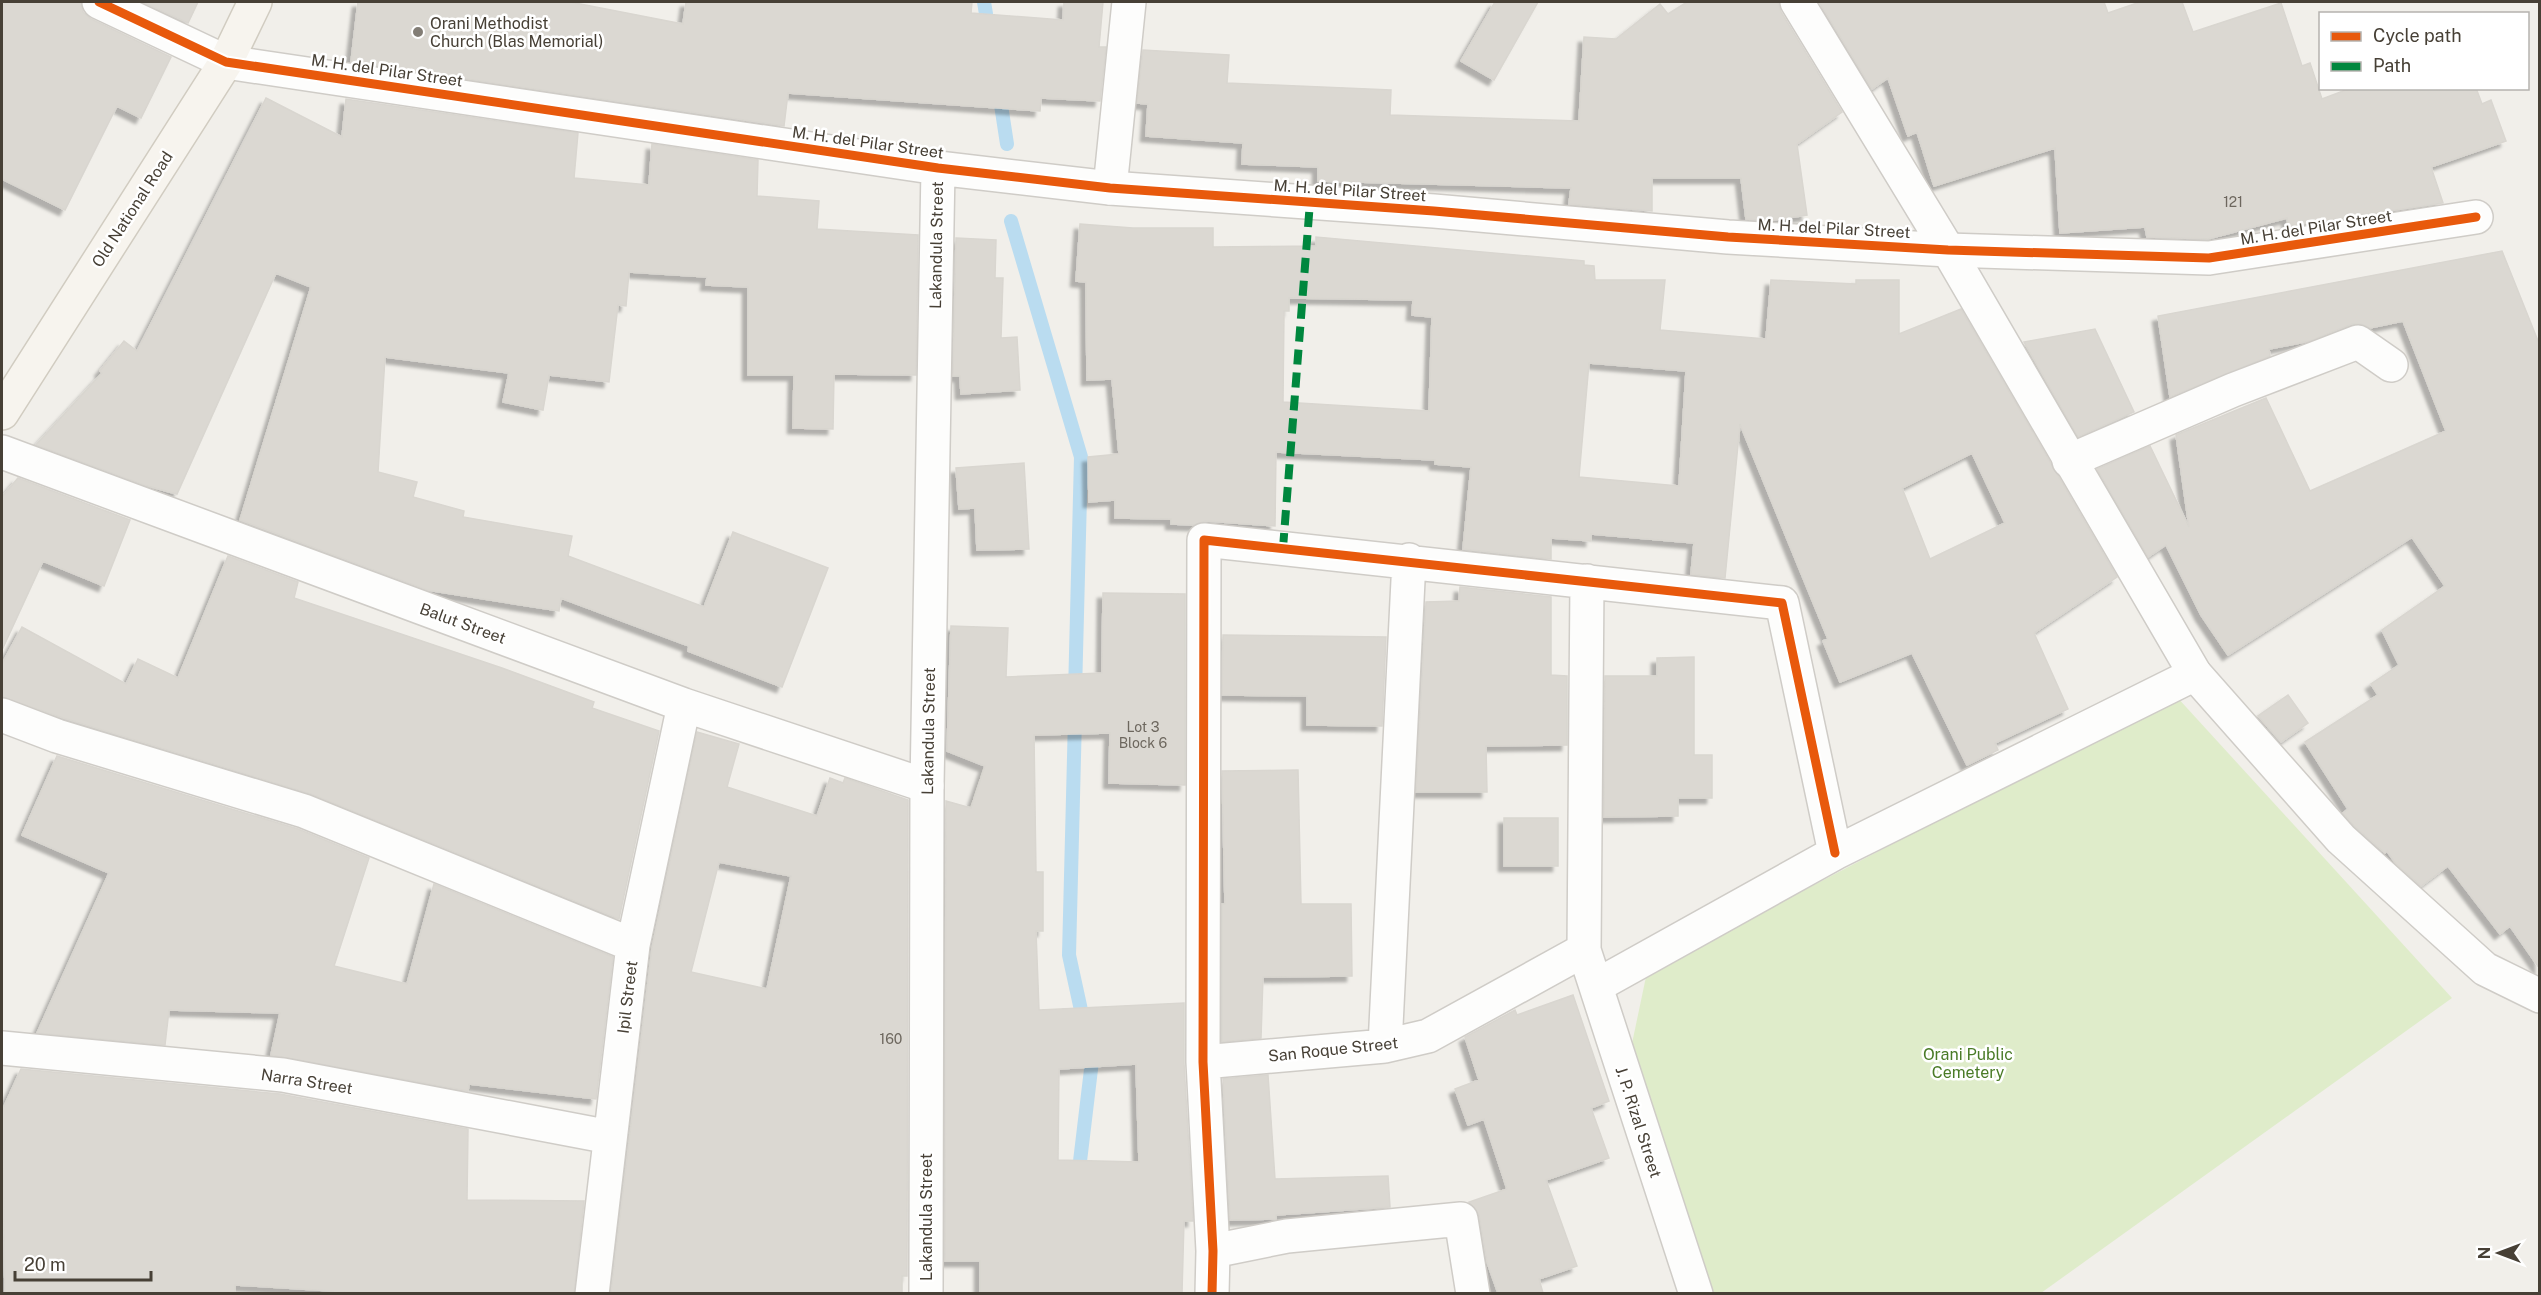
<svg xmlns="http://www.w3.org/2000/svg" width="2541" height="1295" font-family="'Public Sans',sans-serif">
	<defs>
		<filter id="shadow"><feDropShadow dx="-5.5" dy="5.5" stdDeviation="1.5" flood-color="#0004"/></filter>
	</defs>
	<rect width="100%" height="100%" fill="#f1efea"/>
	<path fill="#dfecca" d="M2176 696 2452 998 2041 1293H1714L1630 1053 1647 972Z"/>
	<g fill="none" stroke-linecap="round" stroke-linejoin="round">
		<path stroke="#badcf0" stroke-width="14" d="M984 2 989 32
			M999 92 1007 144
			M1011 221 1081 457 1075 693
			M1075 718 1069 955 1084 1024
			M1078 1178 1092 1061 1090 1049"/>
	</g>
	<path fill="#dbd8d2" stroke="#d9d6d0" stroke-width="1.5" fill-rule="evenodd" filter="url(#shadow)" d="M2 2H81L83 12 91 19 171 57 141 118 117 106 65 210 2 179Z
		M142 2H198L188 23Z
		M358 2H570L683 24 686 2H972L971 13 1063 20 1064 2H1103L1099 47H1106L1100 101 1041 98 1040 111 788 93 784 126 351 62Z
		M1495 2H1538L1494 80 1461 61Z
		M1687 2H1778L1781 12 1842 112 1797 144 1807 215 1767 221 1746 219 1741 178H1652V211L1569 204 1571 188 1318 181V167L1242 164 1243 143 1146 136 1148 104 1137 103 1143 50 1229 55 1227 83 1391 90 1390 115 1579 121 1584 37 1616 39 1660 4 1668 14Z
		M1819 2H2104L2108 13 2140 2H2182L2193 32 2281 3 2302 66 2310 63 2322 99 2351 88H2476L2482 104 2491 100 2506 141 2431 167 2443 203 2288 226 2287 218 2208 239 2147 237 2145 227 2060 233 2055 148 1934 186 1917 132 1908 136 1888 78 1872 89Z
		M266 98 342 137 346 99 578 133 574 178 649 185 652 144 758 160 757 196 819 201 817 229 918 235 916 375 834 374 833 429 793 428 794 375H748V287L706 285 707 277 629 272 626 306 618 305 609 382 549 375 543 410 503 402 509 373 385 357 378 472 417 482 413 497 464 511 463 517 572 536 568 556 704 607 733 532 828 568 782 687 688 651 689 646 561 598 559 611 427 590 240 520 311 287 276 273 177 494 144 485 36 445 102 373 100 371 124 341 137 351Z
		M1080 224 1133 228H1213V247L1316 246V237L1584 261V265L1594 266 1595 280H1665L1660 330 1766 339 1771 280 1856 284V280H1899V334L1961 309 2117 577 2034 633 2068 709 1995 743 1998 750 1967 765 1912 653 1840 682 1823 641 1828 639 1740 424 1725 578 1691 574 1694 543 1591 534V541L1551 538V559L1463 549 1471 467 1435 464V460L1276 452 1275 526 1206 521 1194 525 1171 524V519L1115 518V500L1089 502 1088 457 1119 454 1112 379 1087 380 1086 282 1076 281ZM1289 298 1413 300 1412 315 1432 317 1429 411 1283 402 1284 311H1289ZM1589 363 1686 371 1679 486 1579 477ZM1972 453 2005 523 1930 559 1902 488Z
		M956 238 996 240 995 278H1003L1001 338 1017 337 1020 390 961 394 960 376H953Z
		M2502 251 2540 346V969L2510 926 2500 934 2448 866 2421 886 2396 864 2387 851 2385 853 2354 826 2343 813 2348 809 2305 742 2378 695 2371 684 2399 665 2382 630 2445 586 2412 537 2228 655 2201 615 2166 545 2148 557 2097 469 2150 446 2189 527 2176 435 2266 398 2310 491 2446 431 2403 321 2370 328 2361 324H2352L2310 341 2269 349 2270 356 2170 397 2158 316Z
		M2095 329 2134 412 2078 437 2024 342Z
		M1024 463 1029 549 977 550 975 508 959 509 956 468Z
		M18 478 130 520 104 586 43 561 2 650V497Z
		M228 556 298 582 294 598 502 668 594 702 592 708 659 731 619 919 311 794 63 718 2 697V664L22 627 126 684 138 659 178 678Z
		M1460 587 1551 597V675L1567 676V745L1486 746 1487 792H1416L1426 602 1459 601Z
		M1103 593 1185 594V785L1109 783 1110 733 1034 735 1036 872H1043V931H1036L1039 1010 1184 1003V1063L1193 1221H1184L1182 1293H980V1261H945L946 801 971 808 985 766 947 751 951 626 1008 628 1006 677 1102 673ZM1136 1064 1139 1162 1058 1160 1059 1069Z
		M1223 635 1386 637 1382 726 1307 725V696L1222 695Z
		M1694 657V755H1712V798H1678V816L1604 817 1605 676H1657V658Z
		M2288 695 2308 723 2281 742 2258 716Z
		M697 732 739 744 727 787 817 816 830 778 843 783 845 778 908 800 907 1276H902V1293H611L652 948ZM719 862 791 876 767 989 691 972Z
		M57 756 298 829 369 858 334 966 407 984 434 884 613 957 596 1099 469 1084 468 1091 271 1055 280 1013 169 1010 165 1045 37 1033 109 873 22 835Z
		M1298 770 1301 904H1351L1352 976 1263 977 1261 1038 1222 1042V904H1225L1222 771Z
		M1504 818H1558V866H1504Z
		M1573 995 1609 1101 1591 1108 1609 1158 1546 1180 1577 1266 1539 1279 1543 1293H1498L1487 1262 1479 1215 1469 1202 1507 1189 1484 1119 1468 1125 1455 1089 1479 1080 1465 1037 1515 1010 1517 1015Z
		M21 1069 280 1094 468 1129 467 1200 584 1201 574 1293H364L235 1285V1293H5L2 1111Z
		M1268 1075 1275 1179 1388 1176 1390 1207 1276 1215V1219L1230 1220 1223 1079Z"/>
	<g fill="none" stroke-linecap="round" stroke-linejoin="round">
		<defs>
			<path id="minor" d="M1110 188 1129 2
				M1948 250 2209 258 2476 217
				M2 452 684 705 927 786
				M2069 461 2233 390 2358 342 2391 365
				M1587 581 1584 950 1696 1294
				M2 715 57 736 304 811 633 945
				M1596 986 1835 853 2195 674
				M1385 1046 1409 560
				M2 1048 283 1075 610 1137
				M1203 1062 1385 1046 1428 1036 1584 950
				M1213 1251 1287 1236 1461 1219 1473 1294
				M592 1294 633 945 684 705
				M1212 1294 1213 1251 1203 1062 1204 540 1782 603 1835 853"/>
			<path id="tertiary" d="M99 2 226 62 938 168 1110 188 1434 211 1728 237 1948 250
				M1797 2 1948 250 2195 674 2341 839 2485 969 2540 996
				M926 1294 927 786 938 168"/>
			<path id="secondary" d="M2 413 226 62 255 2"/>
		</defs>
		<use href="#minor" stroke="#cfccc7" stroke-width="36"/>
		<use href="#tertiary" stroke="#cfccc7" stroke-width="36"/>
		<use href="#secondary" stroke="#d1ccc1" stroke-width="36"/>
		<use href="#minor" stroke="#fdfdfc" stroke-width="33"/>
		<use href="#tertiary" stroke="#fdfdfc" stroke-width="33"/>
		<use href="#secondary" stroke="#f7f4ee" stroke-width="33"/>
		<path stroke="#00873e" stroke-width="8" stroke-dasharray="15 8" stroke-linecap="butt" d="M1283 548 1310 202"/>
		<defs>
			<path id="cycleway" d="M99 2 226 62 938 168 1110 188 1434 211 1728 237 1948 250 2209 258 2476 217
				M1212 1294 1213 1251 1203 1062 1204 540 1782 603 1835 853"/>
		</defs>
		<use href="#cycleway" stroke="#fff" stroke-width="13"/>
		<use href="#cycleway" stroke="#e8590c" stroke-width="9"/>
	</g>
	<circle fill="#827d75" stroke="#fff" stroke-width="2" cx="418" cy="32" r="6"/>
	<g text-anchor="middle" stroke-width="5" stroke-linejoin="round" paint-order="stroke">
		<g font-size="14" fill="#6d675e">
			<text x="2233" y="207">121</text>
			<text x="1143" y="732">Lot 3<tspan x="1143" dy="16">Block 6</tspan></text>
			<text x="891" y="1044">160</text>
		</g>
		<g font-size="16" fill="#474036" stroke="#fff" text-anchor="start">
			<text x="430" y="29">Orani Methodist<tspan x="430" dy="18">Church (Blas Memorial)</tspan></text>
		</g>
		<g font-size="16" fill="#474036" stroke="#fff">
			<text transform="translate(387 70) rotate(8)" y="6">M. H. del Pilar Street</text>
			<text transform="translate(868 142) rotate(8)" y="6">M. H. del Pilar Street</text>
			<text transform="translate(1350 190) rotate(4)" y="6">M. H. del Pilar Street</text>
			<text transform="translate(132 209) rotate(-57)" y="6">Old National Road</text>
			<text transform="translate(2316 227) rotate(-9)" y="6">M. H. del Pilar Street</text>
			<text transform="translate(1834 228) rotate(3)" y="6">M. H. del Pilar Street</text>
			<text transform="translate(936 245) rotate(-89)" y="6">Lakandula Street</text>
			<text transform="translate(463 623) rotate(20)" y="6">Balut Street</text>
			<text transform="translate(928 731) rotate(-89)" y="6">Lakandula Street</text>
			<text transform="translate(627 997) rotate(-83)" y="6">Ipil Street</text>
			<text transform="translate(1333 1049) rotate(-6)" y="6">San Roque Street</text>
			<text transform="translate(307 1081) rotate(9)" y="6">Narra Street</text>
			<text transform="translate(1639 1122) rotate(72)" y="6">J. P. Rizal Street</text>
			<text transform="translate(926 1217) rotate(-90)" y="6">Lakandula Street</text>
		</g>
		<g font-size="16" fill="#4a7b27" stroke="#fff">
			<text x="1968" y="1060">Orani Public<tspan x="1968" dy="18">Cemetery</tspan></text>
		</g>
	</g>
	<rect width="2541" height="1295" fill="none" stroke="#474036" stroke-width="6"/>
	<rect x="2319" y="12" width="210" height="78" fill="#ffffff" stroke="#b5b3af" stroke-width="1.5"/>
	<rect x="2331" y="32" width="30" height="9" fill="#e8590c" stroke="#b5b3af" stroke-width="1.5"/>
	<text x="2373" y="42" font-size="18" fill="#474036">Cycle path</text>
	<rect x="2331" y="62" width="30" height="9" fill="#00873e" stroke="#b5b3af" stroke-width="1.5"/>
	<text x="2373" y="72" font-size="18" fill="#474036">Path</text>
	<g transform="translate(2499 1253) rotate(270)" stroke="#ffffff" stroke-width="4.5" paint-order="stroke">
	<path d="M0-4.5L10 22L0 15L-10 22Z" fill="#474036"/>
	<text y="-9" font-size="16" font-weight="bold" text-anchor="middle" fill="#474036">N</text>
	</g>
	<path d="M15 1271v9h136v-9" fill="none" stroke="#474036" stroke-width="3"/>
	<text x="24" y="1271" font-size="18" fill="#474036" stroke="#ffffff" stroke-width="4.5" paint-order="stroke">20 m</text>
</svg>
